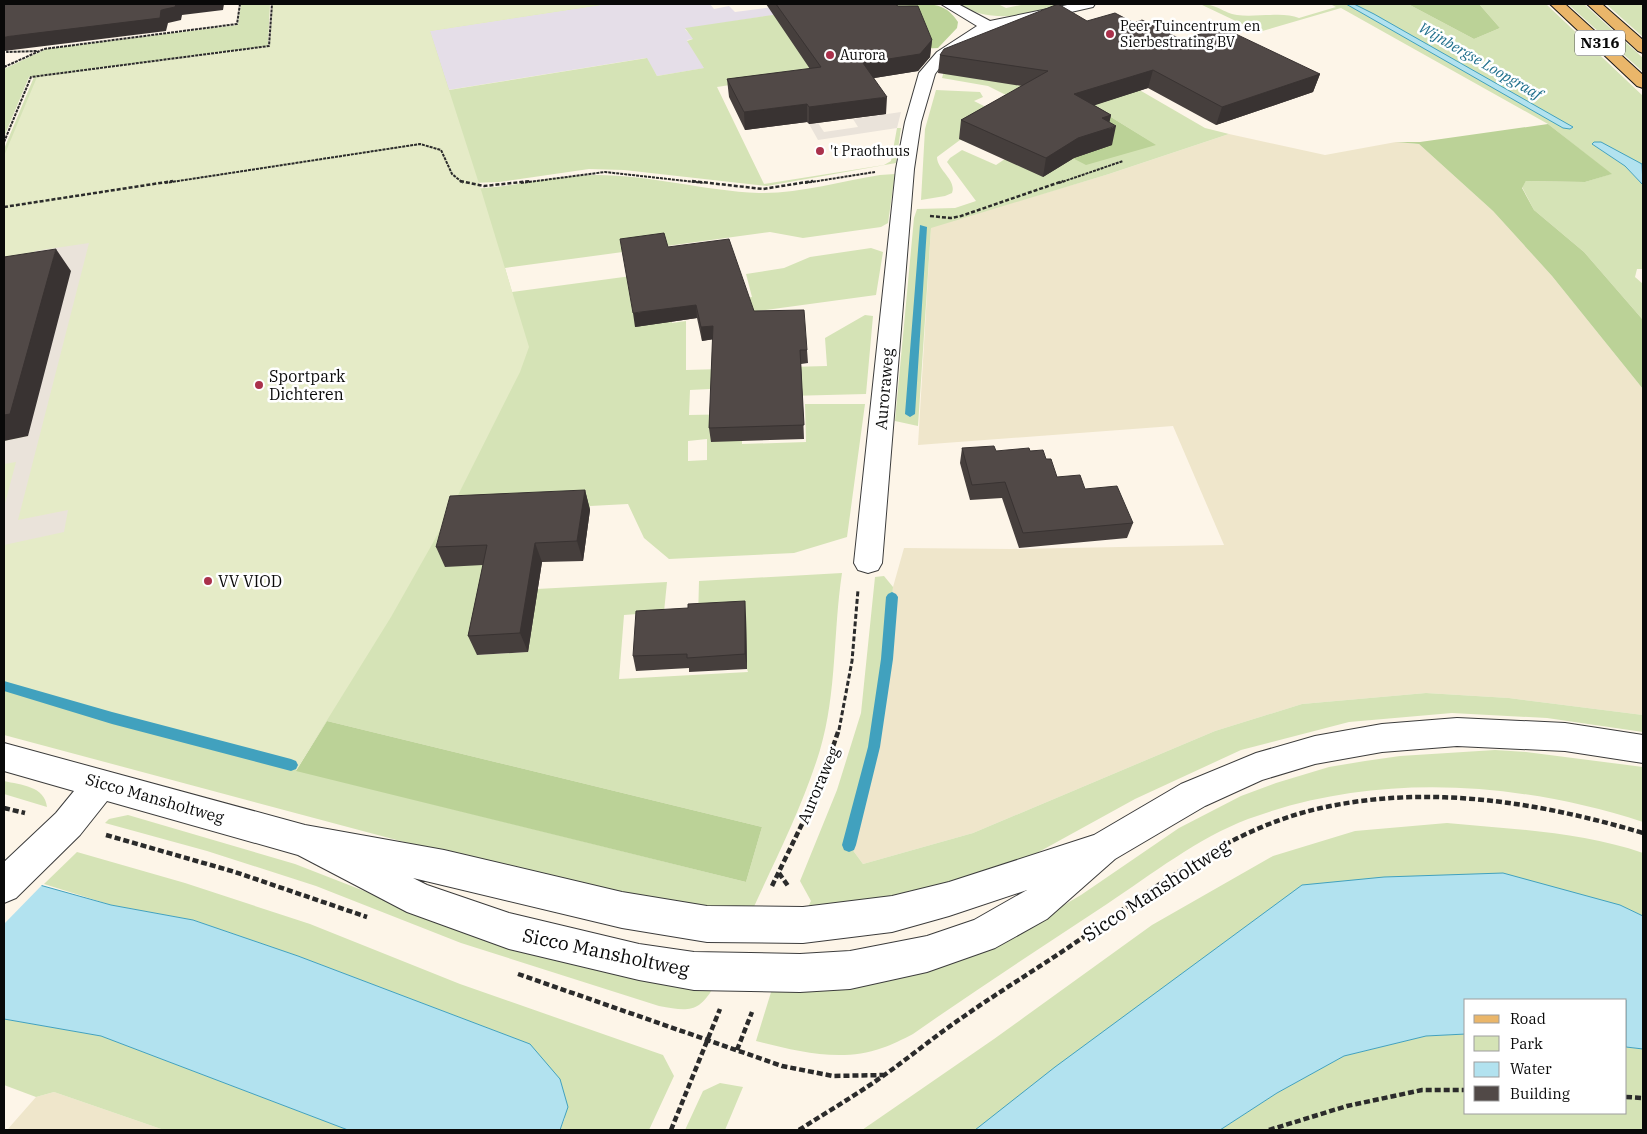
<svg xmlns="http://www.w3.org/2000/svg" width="1647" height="1134" font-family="'IBM Plex Serif',serif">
	<rect width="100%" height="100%" fill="#fdf5e8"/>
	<path fill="#e5dee8" d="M607 4H710L714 9 729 6 735 12 781 6 787 13 685 29 694 39 687 40 705 68 657 76 646 58 448 90 430 31Z"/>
	<path fill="#efe6cb" d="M1229 134 1325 155 1396 142 1419 144 1493 211 1552 276 1643 389V715L1509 698 1426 693 1302 704 1215 731 973 833 863 864 849 845 874 747 887 659 893 587 904 548 1011 549 1224 545 1173 426 918 445 931 227 1109 174Z
		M54 1092 164 1130H7L36 1097Z"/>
	<path fill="#d5e3b6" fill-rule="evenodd" d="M241 4H270L268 46 29 77 4 137V69L46 49 238 25Z
		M273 4H607L430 31 449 90 647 58 657 76 704 68 687 41 693 39 685 28 786 13 792 4H915L798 25 835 69 717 87 764 184 884 165 891 161 897 128H901L896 163 767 186 624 170 589 169 499 182 4 198V149L34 77 270 47Z
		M956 4H998L1006 8 1026 4H1068C1027 15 995 25 956 4Z
		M1200 4C1218 4 1223 13 1237 15 1255 18 1283 11 1299 18L1336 7 1330 4H1408L1474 39 1500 28 1479 4H1546L1643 96V165L1592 144 1625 166 1643 185V269H1637L1635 277 1643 284V320L1584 252 1534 210 1522 187 1526 181 1585 182 1611 174 1548 124 1341 8 1259 32Z
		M1568 4H1584L1643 58V72Z
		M1606 4H1643V37Z
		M958 59 1077 97 1156 145 1093 106 1136 88 1205 128 1229 134 1109 174 931 228 918 426 895 421 914 218 917 209 955 208 976 201 947 162 950 158 962 150 996 165 1020 149 960 140 937 157C937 170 957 180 952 193L945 196 921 200 925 129 936 90 980 92 983 97 974 101 988 108 1008 96 988 86 942 78 944 71Z
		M895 174 888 223 881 227 803 238 770 232 505 268 512 292 661 272 672 323 686 321V370L827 366 825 338 865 315 873 316 866 394 788 396 787 385 690 390 689 415 742 414V444L806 442 805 404H865L847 537 794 553 669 559 644 538 628 504 590 506V510L495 564 478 655 528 652 537 589 667 582 664 612 624 615 619 679 748 672 747 669 698 619 699 581 842 573C833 632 837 693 820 750 803 806 776 858 752 911L729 910 546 880 4 735V676L468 189C511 188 553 175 596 175 651 175 705 191 759 193 799 194 841 181 880 175ZM707 439V460L688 461V441ZM327 721 762 827 746 882 296 770Z
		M871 248 883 252 876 295 714 317 711 303 752 297 746 274 784 268 810 257Z
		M884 576 893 587 887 659 874 747 849 845 863 864 973 833 1215 731 1302 704 1426 693 1509 698 1643 715V732L1547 718 1452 713 1349 722 1241 750 1135 799 1035 854 991 872 940 888 806 911 811 901 800 881 837 790 861 713 875 577Z
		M1495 750 1526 752 1643 767V822C1516 781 1376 772 1248 819 1198 838 1152 874 1107 904 1042 947 977 989 913 1034 903 1039 892 1045 882 1048 841 1063 796 1051 756 1041L772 989 1004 940 1081 895 1179 828 1241 796 1276 783 1329 767 1365 761 1400 756Z
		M4 781C21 785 45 786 47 807L4 794Z
		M128 815 295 864 495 942 586 968 650 981 713 988C698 1014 686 1011 659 1006L461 943 316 886 207 851 105 823 109 819Z
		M1447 823C1512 829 1581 832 1643 853V916L1620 905 991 1119 975 1130H862L994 1039 1152 925 1273 856 1355 831Z
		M77 852 185 883 310 924 460 984 663 1055 674 1076 649 1130H560L565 1118 530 1044 298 956 193 920 111 905 44 884Z
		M4 1019 101 1036 348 1130H164L54 1092 36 1097 4 1085Z
		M1466 1034V1113H1626V1047L1643 1049V1130H1220L1277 1093 1344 1056 1426 1036Z
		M720 1083 743 1087 725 1130H685L703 1091Z"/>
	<path fill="#bbd297" d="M915 4C935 4 946 4 958 22L957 28 938 48 919 49 798 24Z
		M1408 4H1479L1500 28 1474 39Z
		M1093 106 1156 145 1086 165 1059 151Z
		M1548 124 1612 174 1585 182 1526 181 1522 188 1534 210 1584 252 1643 320V389L1552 276 1493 211 1419 144 1396 142H1420Z
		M327 721 762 827 746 882 296 771Z"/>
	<path fill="#e5ebc7" d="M273 4H607L430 31 482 193 529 347 520 372 443 525 391 617 298 767 4 689V156L37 77 270 47Z"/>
	<path fill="#eae3da" d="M901 112 897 128 818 140 809 124 818 123 824 132 858 127 853 119Z
		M89 243 18 520 68 510 64 532 4 545V507L16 462 4 464V441L28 436 31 266 35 251Z"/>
	<path fill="#b2e2ef" stroke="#41a1be" d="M1346 4H1354L1374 14 1573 127 1570 129 1563 128Z
		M1594 142H1601L1642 164 1643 185 1625 166 1592 144Z
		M1503 873 1620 905 1643 916V1049L1626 1047V1000H1466V1034L1426 1036 1344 1056 1277 1093 1220 1130H975L1055 1067 1302 885 1384 877Z
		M4 875 111 905 193 920 298 956 530 1044 560 1079 568 1107 560 1130H348L101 1036 4 1019Z"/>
	<path fill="#fdf5e8" d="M4 873 44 883 4 924Z"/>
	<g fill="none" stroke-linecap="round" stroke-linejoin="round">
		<path fill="#41a1be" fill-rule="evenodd" d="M920 225 927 227 915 414 910 417 905 414Z
			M892 592 896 594 898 597 893 659 880 747 856 845 854 850 849 852 844 850 842 845 868 747 881 659 886 597 888 594Z
			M4 681 112 712 291 759 296 761 298 765 296 769 291 771 112 724 4 691Z"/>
		<defs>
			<path id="minor" d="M941 4H958L990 21 1072 4H1095L1093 7 992 30 961 47 947 58 935 74 921 122 914 169 882 563 878 570 868 573 858 570 854 563 896 169 905 122 919 73 937 52 977 26Z
				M1457 718 1565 723 1643 735V763L1565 751 1457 746 1382 752 1315 764 1262 780 1205 806 1115 859 1047 919 995 948 927 972 850 989 800 992 694 990 639 980 509 949 407 912 298 855 107 801 80 835 16 898 4 903V862L56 813 74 791 4 771V743L305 825 444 850 622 892 707 906 803 907 892 896 949 882 1094 835 1181 784 1256 753 1315 736 1382 724ZM413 878 622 928 707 942 803 943 892 932 949 916 1027 890 974 920 927 936 850 951 800 954 694 952 639 944 509 913 427 885Z"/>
			<path id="major" d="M1550 4H1565L1643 75V88L1637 86Z
				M1587 4H1602L1643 40V53L1638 51Z"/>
		</defs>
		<use href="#minor" stroke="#3c3c3c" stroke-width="2"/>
		<use href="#major" stroke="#1a1a1a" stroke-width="2"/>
		<path stroke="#2b2b2b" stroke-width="2" stroke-dasharray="3 1" stroke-linecap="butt" d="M9 47 7 52 37 51
			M4 67 44 49 237 24 240 4
			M4 142 31 77 269 46 272 4
			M165 183 420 144 441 150 452 174 463 183
			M521 183 605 172 704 183
			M805 183 875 172
			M1059 183 1123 161"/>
		<path stroke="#2b2b2b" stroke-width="2.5" stroke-dasharray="4 2" stroke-linecap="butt" d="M460 181 484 186 531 181
			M692 181 763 189 813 181
			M4 207 173 181
			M930 216 951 218 961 216 1063 181"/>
		<path stroke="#2b2b2b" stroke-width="3" stroke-dasharray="5 2.5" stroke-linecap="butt" d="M839 730 852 661 858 590"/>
		<path stroke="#2b2b2b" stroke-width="4.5" stroke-dasharray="6 3" stroke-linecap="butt" d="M4 808 25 813
			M106 835 235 872 367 917
			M779 873 788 886
			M772 886 818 791 839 729
			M518 974 782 1066 833 1076 884 1075
			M737 1050 752 1012
			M1626 1097 1643 1098
			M671 1130 720 1009
			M799 1130C827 1112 856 1095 883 1076 910 1057 935 1036 963 1017 1003 989 1045 964 1085 936 1159 885 1231 828 1321 808 1429 784 1538 802 1643 833
			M1269 1130 1347 1106 1422 1090H1466"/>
		<use href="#minor" fill="#fff" fill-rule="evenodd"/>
		<use href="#major" fill="#eab66a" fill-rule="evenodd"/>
	</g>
	<path fill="#463f3d" d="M766 4H895L932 40 930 57 918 71 874 78 886 114 809 124 807 122 745 130 729 97 727 79 810 69Z
		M1087 21 1134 23 1182 40 1320 74 1313 92 1216 125 1148 88 1094 105 1111 115 1109 122 1112 145 1074 158 1043 177 959 139 961 120 1022 86 938 73 940 55Z
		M668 247 754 311 807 350 808 363 801 364 804 439 711 442 709 428 713 339 702 341 697 318 635 327Z
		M962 448 996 451H1030L1046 459 1057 477 1085 489 1133 523 1127 538 1019 548 1002 498 970 500 960 463Z
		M585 490 590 510 583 561 542 562 528 652 477 655 468 636 483 565 445 567 436 547Z
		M746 616 747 669 689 672V668L636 671 633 656Z"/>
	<path fill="#393332" d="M176 4H224L223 10 182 15 181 20 168 23 166 31 4 51V37L161 10Z
		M932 40 930 57 918 71 862 80 863 63Z
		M1153 70 1148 88 1071 113 1074 94Z
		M1320 74 1313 92 1216 125 1222 107Z
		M887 97 886 114 809 124V107Z
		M807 104V122L745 130 744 112Z
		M1111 115 1108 129 1116 126 1112 145 1074 158 1043 177 1046 158 1102 118Z
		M56 249 71 271 28 436 4 441V415Z
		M696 305 697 318 635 327 633 313Z
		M713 326 715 339 702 341 701 327Z
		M585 490 590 510 583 561 577 541Z
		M535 543 542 562 528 652 520 633Z
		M745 601 746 616 747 669 745 654Z"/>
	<path fill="#514947" stroke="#393332" d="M4 4H176L175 7 161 10 160 18 4 37Z
		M776 4H895L898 6H918L932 40 920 54 863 63 887 97 809 107 807 104 744 112 727 79 821 67Z
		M1058 4 1087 21 1115 13 1134 23 1142 20 1182 40 1221 27 1320 74 1222 107 1153 70 1074 94 1111 115 1102 118 1116 126 1078 138 1046 158 961 120 1048 71 940 55 944 49Z
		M664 233 668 247 729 239 754 311 804 310 807 350H800L804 425 709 428 713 326 701 327 696 305 633 313 620 239Z
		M56 249 10 414 4 415V257Z
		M994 446 996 451 1029 448 1030 451 1043 450 1046 459H1051L1057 477 1080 475 1085 489 1117 486 1133 523 1023 533 1005 482 972 485 962 448Z
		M585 490 577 541 535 543 520 633 468 636 487 545 436 547 450 496Z
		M745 601V654L687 658V654L633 656 636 611 688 608V604Z"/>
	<g fill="#aa314b" stroke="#fff" stroke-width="2">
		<circle cx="1110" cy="34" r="5"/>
		<circle cx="830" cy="55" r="5"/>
		<circle cx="820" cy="151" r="5"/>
		<circle cx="259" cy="385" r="5"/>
		<circle cx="208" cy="581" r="5"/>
	</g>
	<g text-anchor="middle" stroke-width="5" stroke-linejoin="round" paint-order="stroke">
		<g font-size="14" fill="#090909" stroke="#fff" text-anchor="start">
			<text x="1120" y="31">Peer Tuincentrum en<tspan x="1120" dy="16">Sierbestrating BV</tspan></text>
			<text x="840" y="60">Aurora</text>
			<text x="830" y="156">'t Praothuus</text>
		</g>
		<rect fill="#fff" stroke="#535353" stroke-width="1" x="1575" y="30.5" width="50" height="25" rx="4"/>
		<g font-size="15" font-weight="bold" fill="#090909">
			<text x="1600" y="48">N316</text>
		</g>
		<g font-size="15" font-style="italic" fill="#21708d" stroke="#fff">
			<text transform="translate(1480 61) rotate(30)" y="5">Wijnbergse Loopgraaf</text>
		</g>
		<g font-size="16" fill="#090909" stroke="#fff" text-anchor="start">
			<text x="269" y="382">Sportpark<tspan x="269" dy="18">Dichteren</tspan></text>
			<text x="218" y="587">VV VIOD</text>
		</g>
		<g font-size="16" fill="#090909" stroke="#fff">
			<text transform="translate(884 389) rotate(-85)" y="6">Auroraweg</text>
			<text transform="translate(818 785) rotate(-67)" y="6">Auroraweg</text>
			<text transform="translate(155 798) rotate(16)" y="6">Sicco Mansholtweg</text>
		</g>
		<g font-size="19" fill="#090909" stroke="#fff">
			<text transform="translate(1156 890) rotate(-33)" y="7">Sicco Mansholtweg</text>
			<text transform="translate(606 952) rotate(12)" y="7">Sicco Mansholtweg</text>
		</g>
	</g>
	<rect width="1647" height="1134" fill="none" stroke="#090909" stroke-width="10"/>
	<rect x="1464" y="999" width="162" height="115" fill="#ffffff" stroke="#9d9d9d"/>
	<rect x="1474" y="1015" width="25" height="8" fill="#eab66a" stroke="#9d9d9d"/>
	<text x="1510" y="1024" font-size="15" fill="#090909">Road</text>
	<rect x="1474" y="1036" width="25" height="15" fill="#d5e3b6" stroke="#9d9d9d"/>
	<text x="1510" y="1049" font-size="15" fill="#090909">Park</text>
	<rect x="1474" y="1062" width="25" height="15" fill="#b2e2ef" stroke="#9d9d9d"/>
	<text x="1510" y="1074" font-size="15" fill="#090909">Water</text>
	<rect x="1474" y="1086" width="25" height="15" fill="#514947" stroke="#9d9d9d"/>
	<text x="1510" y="1099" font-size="15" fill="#090909">Building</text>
</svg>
